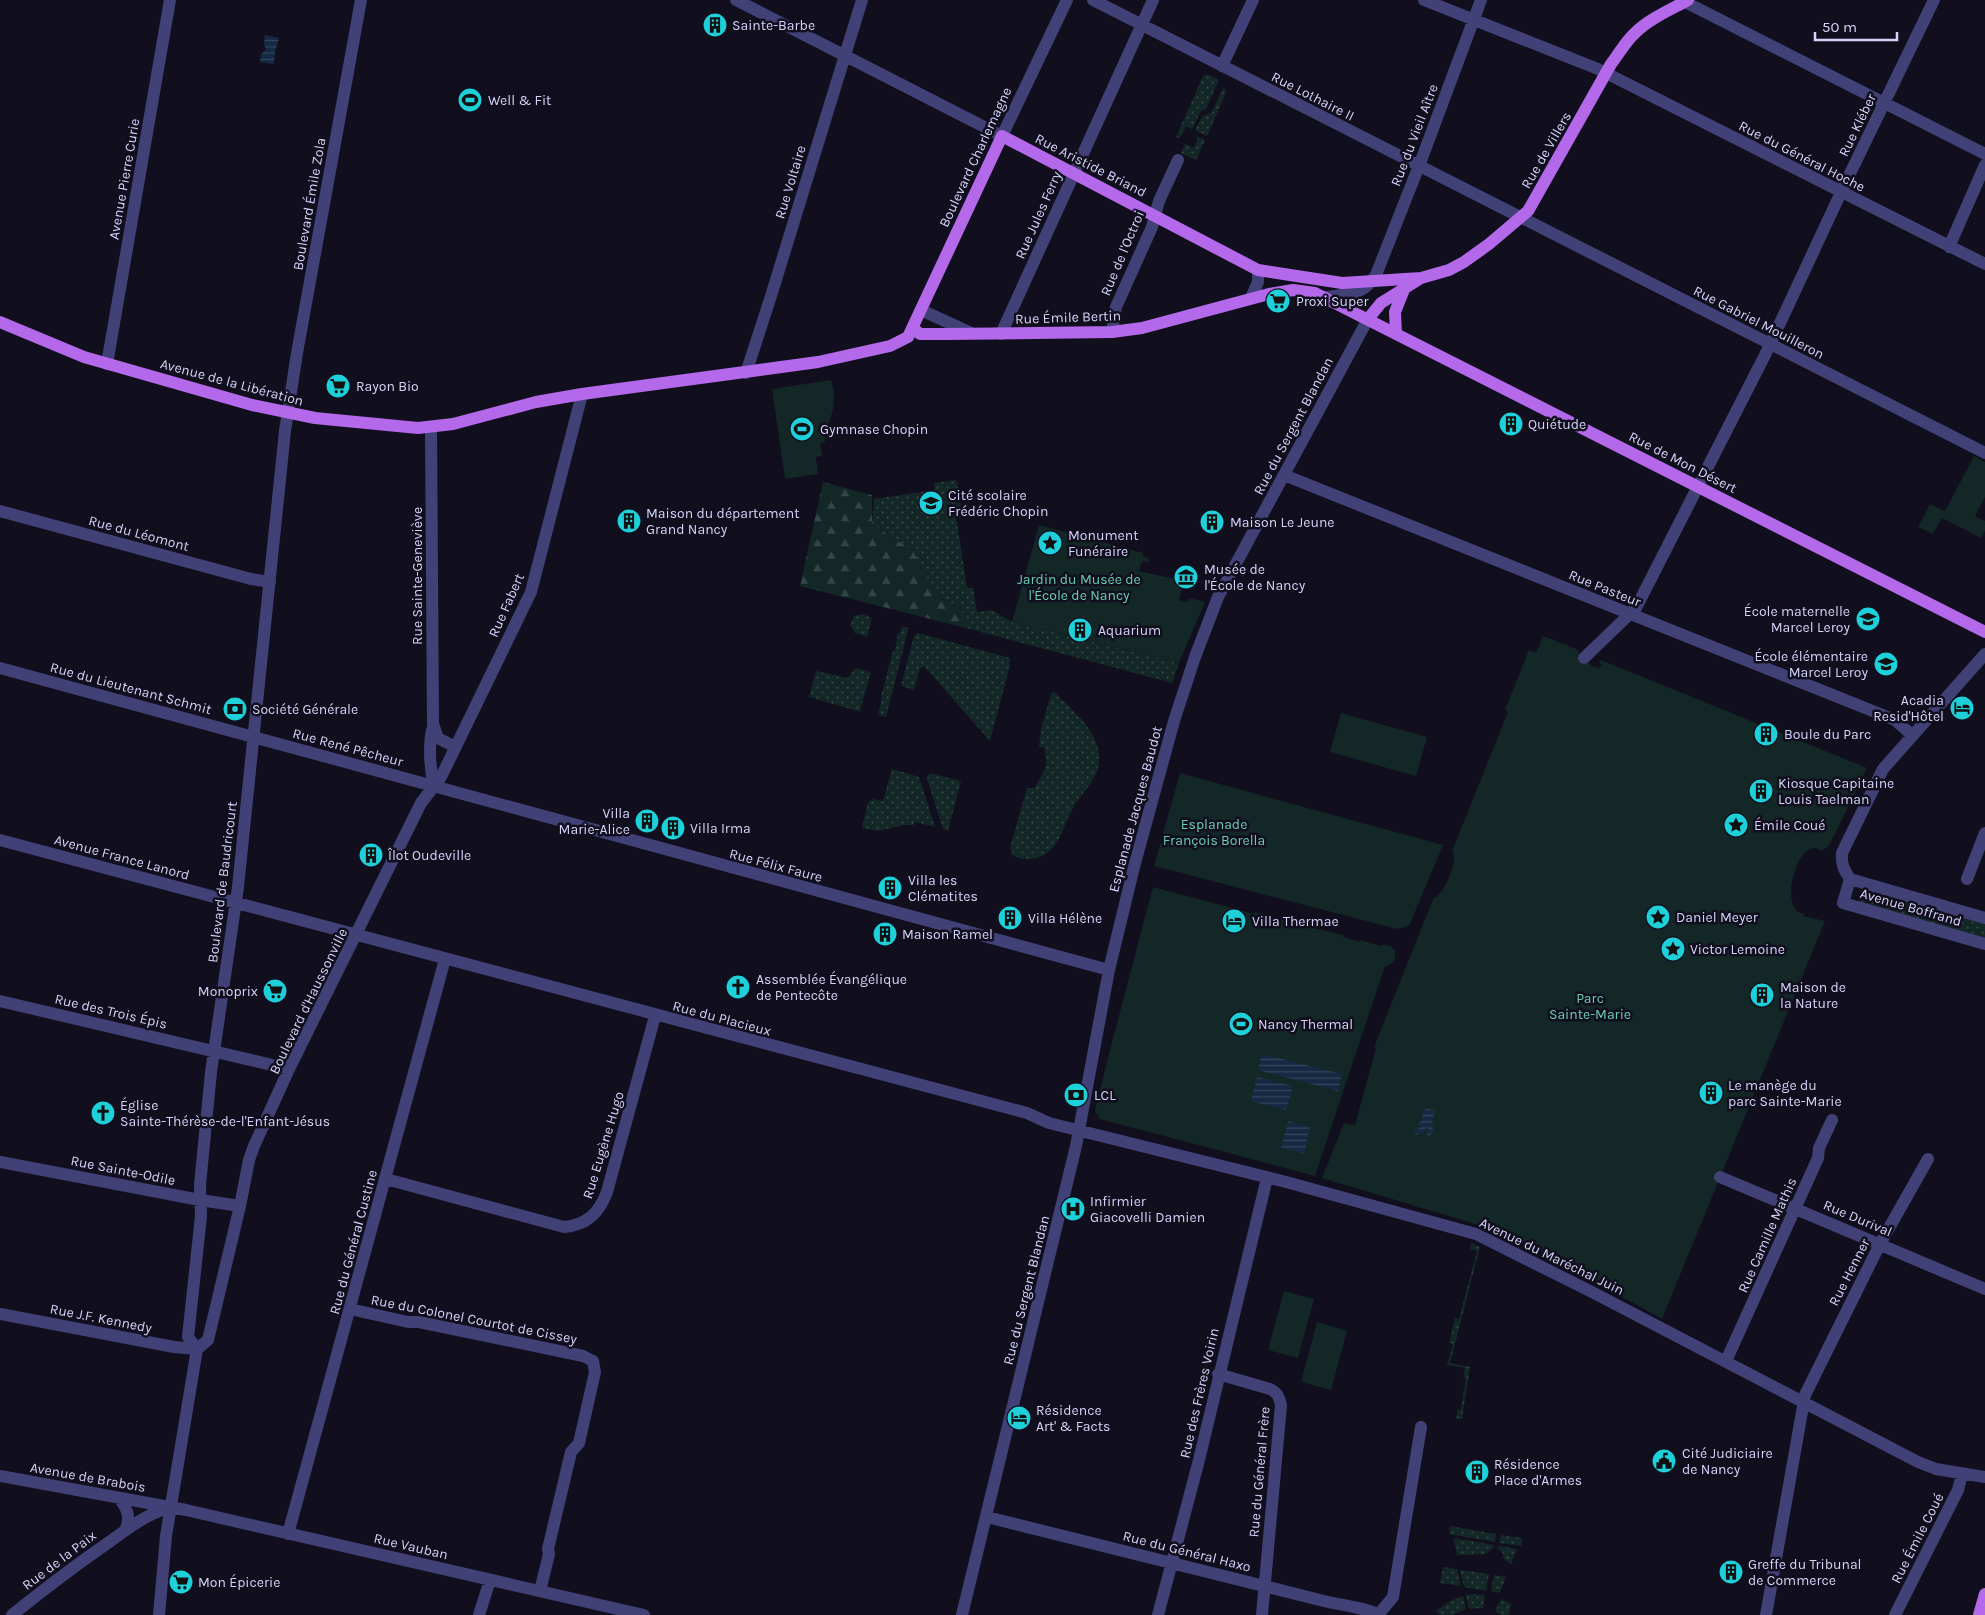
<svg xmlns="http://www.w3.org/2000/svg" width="1985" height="1615" font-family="Karla,sans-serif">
	<defs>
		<pattern id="grass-dots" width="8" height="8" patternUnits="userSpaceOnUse" patternTransform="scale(1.25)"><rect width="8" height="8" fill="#132726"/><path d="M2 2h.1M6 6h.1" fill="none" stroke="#344546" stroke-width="1.8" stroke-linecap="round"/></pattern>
		<pattern id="forest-firs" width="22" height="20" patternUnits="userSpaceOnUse" patternTransform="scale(1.25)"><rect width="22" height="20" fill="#132726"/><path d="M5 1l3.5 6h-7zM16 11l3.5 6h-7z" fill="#344546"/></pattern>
		<pattern id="water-rules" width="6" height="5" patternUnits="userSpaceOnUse" patternTransform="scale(1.25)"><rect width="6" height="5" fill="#152942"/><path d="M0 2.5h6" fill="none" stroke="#36475e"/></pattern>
	</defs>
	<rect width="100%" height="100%" fill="#110f1e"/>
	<path fill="url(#grass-dots)" d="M1207 74 1219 80 1206 109 1201 111 1192 129 1186 126 1180 138 1176 137 1203 76Z
		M1223 88 1227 91 1207 136 1195 130 1203 115 1206 116 1208 113 1211 114Z
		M1198 137 1205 140 1196 160 1181 153 1185 144 1194 148Z
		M957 480 961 508 955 509 967 588H973L977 612 992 610 1012 622 1179 663 1172 683 974 630 959 607 937 596 913 551 872 524 874 499 935 490 934 483Z
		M863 614 872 618 867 637 855 633 850 625 854 616Z
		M902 626 908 628V630L886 717 878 715 882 698 881 697 893 651H895L898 633H900Z
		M918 633 1010 658 1009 669 990 741 923 665 922 668H920L914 690 901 686 914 636Z
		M855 668 871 672 860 710 861 712 809 697 816 671 848 678Z
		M1054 692C1070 708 1092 725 1098 748 1105 776 1082 790 1071 812 1061 830 1059 853 1035 858 1027 860 1020 859 1013 855L1010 848 1027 788H1035C1038 779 1047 771 1046 761 1046 755 1044 754 1045 748L1039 747 1041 729 1051 694Z
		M892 769 919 777 935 827 915 822 914 825H904L878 831 862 828 868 802 873 799 883 801Z
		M929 773 961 781 948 831 943 829 927 779Z
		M1862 888 1985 923V939L1858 903Z
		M1471 1243 1480 1247 1450 1363 1470 1367 1462 1419 1456 1418 1458 1409H1461L1466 1378 1463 1377 1465 1368 1447 1365 1453 1344 1449 1343 1455 1318 1459 1319 1477 1251 1470 1249Z
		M1450 1526 1496 1534 1495 1542 1449 1534Z
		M1501 1535 1522 1538 1521 1546 1499 1543Z
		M1453 1538 1494 1545 1493 1548 1486 1554 1457 1555Z
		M1499 1546 1517 1549 1511 1564 1504 1559 1502 1552 1498 1549Z
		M1443 1567 1457 1569 1461 1586 1440 1583Z
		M1460 1570 1489 1574 1486 1591 1464 1587Z
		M1494 1575 1506 1577 1500 1593 1491 1591Z
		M1475 1594 1485 1595 1483 1608 1469 1609 1466 1595Z
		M1463 1596 1466 1609 1452 1615H1440L1436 1611 1450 1601Z
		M1501 1599 1511 1604 1509 1615H1502L1495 1612Z"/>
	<path fill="url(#forest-firs)" d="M823 482 872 495V524L913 551 937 596 959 607 974 630 800 586Z"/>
	<path fill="#132726" d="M831 380C835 393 835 406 830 419 827 428 824 432 825 442L820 443 822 456 816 457 818 474 785 479 772 389Z
		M1974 456 1985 462V497L1975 516 1985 521V531L1981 538 1942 518 1933 534 1918 527 1930 504 1945 511Z
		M1039 525 1143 553V557L1149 558V562L1142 561 1139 571 1184 581 1179 600 1188 602 1189 598 1205 602 1179 663 1012 622Z
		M1543 636 1576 649 1593 667 1595 666 1598 669 1602 665 1599 662 1601 660 1867 768 1829 846 1821 851C1817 848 1811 847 1807 851 1793 860 1781 911 1804 914L1803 916 1825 921 1662 1319 1545 1254 1505 1235 1504 1231 1489 1224 1482 1226 1322 1178 1344 1123 1355 1125 1376 1048 1374 1047 1434 897H1436C1445 891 1459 860 1452 851L1508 712 1505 710 1529 650 1536 653Z
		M1341 713 1427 737 1416 776 1330 752Z
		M1180 773 1443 845 1409 926 1397 929 1154 866Z
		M1153 887 1254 914 1255 912 1288 920V923L1305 927 1306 926 1343 935V937L1360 942 1361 940 1378 945V946C1385 943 1391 945 1395 951 1396 960 1393 965 1385 966L1315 1176 1100 1119 1095 1111 1106 1065Z
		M1284 1291 1314 1299 1298 1358 1268 1350Z
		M1317 1322 1347 1331 1331 1390 1301 1382Z"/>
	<path fill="url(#water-rules)" d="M265 35 279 38 275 52 274 64 260 62 261 55 266 49 264 44Z
		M1262 1054 1342 1074 1338 1091 1258 1070Z
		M1257 1077 1293 1086 1286 1110 1251 1101Z
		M1427 1109 1434 1110 1435 1113 1432 1120 1433 1131 1430 1136 1427 1135 1428 1128 1427 1127 1422 1132 1416 1135 1414 1131 1421 1127 1417 1124 1423 1120 1422 1112Z
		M1288 1121 1310 1127 1304 1153 1281 1148Z"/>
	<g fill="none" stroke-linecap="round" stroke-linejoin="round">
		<path stroke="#414177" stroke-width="12" d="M736 0 1002 136 1067 0
			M1093 0 1985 453
			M1424 0 1598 69 1985 264
			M1685 2 1985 154
			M1222 66 1253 0
			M1949 247 1985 165
			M1325 297C1347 294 1363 296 1376 275L1422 158 1481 0
			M1251 298 1258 282V270
			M921 310 971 333
			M1112 332 1116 307 1152 227 1159 201 1178 160
			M1001 334 1153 0
			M107 364 170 0
			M746 373 771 296 862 0
			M431 427 433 724 438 738 455 747
			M1284 475 1895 720 1912 735
			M0 511 251 579 270 582
			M1584 658 1636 608 1766 353 1844 186 1934 0
			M0 668 1109 970
			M433 726C428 744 430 769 434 787
			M0 840 1027 1113 1049 1123 1286 1182 1476 1234 1590 1291 1918 1462 1936 1469 1985 1477
			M1850 879C1844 870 1841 864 1842 853L1883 769 1985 654
			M1850 879 1843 903 1985 944
			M1850 879 1985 918
			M1967 879 1985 833
			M0 1001 289 1069
			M0 1162 200 1200 240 1206
			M1720 1177 1985 1289
			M386 1179 564 1227C587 1225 599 1213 607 1192L655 1016
			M350 1309 408 1322H419L583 1356 593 1361 595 1372 579 1443 571 1452 548 1549 549 1554 540 1591
			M0 1314 174 1347 197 1349
			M197 1349 188 1337 201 1216 200 1185 211 1072 238 887 285 431 297 353 361 0
			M197 1349 208 1340 240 1206 249 1160 254 1146 289 1069 421 803 441 777 531 592 582 394
			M1726 1361 1818 1158 1819 1148 1832 1120
			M1218 1374 1270 1389C1278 1393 1279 1397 1281 1405L1262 1615
			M0 1476 186 1510 644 1615
			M119 1498C128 1510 131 1517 125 1531
			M987 1517 1320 1600C1334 1604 1369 1608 1378 1615L1393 1597 1421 1427
			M288 1534 445 959
			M12 1615C42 1591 73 1567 105 1545 125 1531 144 1515 168 1508
			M159 1615 166 1536 197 1349
			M479 1615 490 1580
			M962 1615 1076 1146 1109 970 1134 867 1174 721 1195 657 1218 597 1368 319
			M1158 1615 1199 1460 1267 1178
			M1766 1615 1805 1395 1880 1244 1928 1159
			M1895 1615 1958 1490 1962 1474"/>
		<path stroke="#b369ea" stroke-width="12" d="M1368 319 1381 303 1421 278 1449 270 1464 262 1489 244 1528 211 1611 64C1619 54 1625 42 1635 33 1649 19 1670 10 1688 0
			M0 322 84 357 252 405 315 418 418 428 453 424 536 402 582 394 818 362 890 346 908 337 1002 136 1258 270 1342 283 1421 278
			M913 328 920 334H946L1112 332 1142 328 1269 294 1293 290 1315 293 1985 632
			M1396 334 1395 312 1405 287
			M1979 1615 1985 1594"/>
	</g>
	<defs>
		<symbol id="building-disc" viewBox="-11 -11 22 22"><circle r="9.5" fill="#1ed0d9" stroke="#110f1e"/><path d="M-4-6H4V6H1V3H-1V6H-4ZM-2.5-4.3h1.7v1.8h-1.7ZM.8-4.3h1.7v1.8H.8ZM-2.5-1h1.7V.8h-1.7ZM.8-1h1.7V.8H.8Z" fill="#111"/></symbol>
		<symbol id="stadium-disc" viewBox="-11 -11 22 22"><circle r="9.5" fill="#1ed0d9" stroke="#110f1e"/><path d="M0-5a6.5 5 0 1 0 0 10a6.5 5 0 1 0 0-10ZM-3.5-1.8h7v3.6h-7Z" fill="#111"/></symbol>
		<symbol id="supermarket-disc" viewBox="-11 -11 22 22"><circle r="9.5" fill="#1ed0d9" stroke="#110f1e"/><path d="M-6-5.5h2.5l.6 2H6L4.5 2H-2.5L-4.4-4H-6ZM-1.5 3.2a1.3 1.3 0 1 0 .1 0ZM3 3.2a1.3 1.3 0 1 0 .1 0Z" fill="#111"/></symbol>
		<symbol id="school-disc" viewBox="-11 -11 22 22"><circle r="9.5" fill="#1ed0d9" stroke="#110f1e"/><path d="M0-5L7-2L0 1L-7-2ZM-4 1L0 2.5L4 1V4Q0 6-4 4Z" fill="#111"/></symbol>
		<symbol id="sight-disc" viewBox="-11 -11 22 22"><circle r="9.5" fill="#1ed0d9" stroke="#110f1e"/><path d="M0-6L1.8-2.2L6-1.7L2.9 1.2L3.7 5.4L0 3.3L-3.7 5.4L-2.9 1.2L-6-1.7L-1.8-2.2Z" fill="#111"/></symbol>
		<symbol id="museum-disc" viewBox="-11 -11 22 22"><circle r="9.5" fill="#1ed0d9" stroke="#110f1e"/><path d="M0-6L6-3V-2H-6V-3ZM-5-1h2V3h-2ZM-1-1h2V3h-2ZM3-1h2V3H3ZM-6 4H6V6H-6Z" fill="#111"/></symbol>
		<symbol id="hotel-disc" viewBox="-11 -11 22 22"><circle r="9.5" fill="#1ed0d9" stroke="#110f1e"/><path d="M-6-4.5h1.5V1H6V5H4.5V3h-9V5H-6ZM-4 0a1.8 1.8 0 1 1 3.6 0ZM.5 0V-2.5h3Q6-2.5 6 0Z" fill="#111"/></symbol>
		<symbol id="bank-disc" viewBox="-11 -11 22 22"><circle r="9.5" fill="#1ed0d9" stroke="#110f1e"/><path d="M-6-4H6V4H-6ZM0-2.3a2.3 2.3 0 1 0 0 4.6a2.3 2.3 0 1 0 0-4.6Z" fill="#111"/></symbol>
		<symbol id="church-disc" viewBox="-11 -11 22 22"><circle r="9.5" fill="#1ed0d9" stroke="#110f1e"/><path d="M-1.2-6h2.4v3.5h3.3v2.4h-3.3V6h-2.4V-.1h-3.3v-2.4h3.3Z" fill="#111"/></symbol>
		<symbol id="hospital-disc" viewBox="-11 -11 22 22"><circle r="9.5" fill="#1ed0d9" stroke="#110f1e"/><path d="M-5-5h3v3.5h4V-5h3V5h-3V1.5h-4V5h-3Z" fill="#111"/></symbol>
		<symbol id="civic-disc" viewBox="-11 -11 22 22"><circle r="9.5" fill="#1ed0d9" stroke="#110f1e"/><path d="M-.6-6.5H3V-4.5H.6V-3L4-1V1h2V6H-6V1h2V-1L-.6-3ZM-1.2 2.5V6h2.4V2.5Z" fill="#111"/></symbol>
	</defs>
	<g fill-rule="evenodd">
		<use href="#building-disc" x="701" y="11" width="28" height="28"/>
		<use href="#stadium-disc" x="456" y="86" width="28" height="28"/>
		<use href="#supermarket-disc" x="1264" y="287" width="28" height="28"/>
		<use href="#supermarket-disc" x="324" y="372" width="28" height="28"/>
		<use href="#building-disc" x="1497" y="410" width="28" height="28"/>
		<use href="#stadium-disc" x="788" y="415" width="28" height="28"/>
		<use href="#school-disc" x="917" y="489" width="28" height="28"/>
		<use href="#building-disc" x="615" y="507" width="28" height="28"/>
		<use href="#building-disc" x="1198" y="508" width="28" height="28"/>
		<use href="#sight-disc" x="1036" y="529" width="28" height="28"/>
		<use href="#museum-disc" x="1172" y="563" width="28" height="28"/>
		<use href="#school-disc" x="1854" y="605" width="28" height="28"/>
		<use href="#building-disc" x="1066" y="616" width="28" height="28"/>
		<use href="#school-disc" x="1872" y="650" width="28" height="28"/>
		<use href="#hotel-disc" x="1948" y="694" width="28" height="28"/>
		<use href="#bank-disc" x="221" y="695" width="28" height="28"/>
		<use href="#building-disc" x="1752" y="720" width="28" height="28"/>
		<use href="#building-disc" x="1747" y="777" width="28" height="28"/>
		<use href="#building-disc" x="633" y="807" width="28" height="28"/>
		<use href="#sight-disc" x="1722" y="811" width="28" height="28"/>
		<use href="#building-disc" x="659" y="814" width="28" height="28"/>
		<use href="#building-disc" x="357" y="841" width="28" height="28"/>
		<use href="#building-disc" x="876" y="874" width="28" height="28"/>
		<use href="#sight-disc" x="1644" y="903" width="28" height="28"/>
		<use href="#building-disc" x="996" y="904" width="28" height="28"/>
		<use href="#hotel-disc" x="1220" y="907" width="28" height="28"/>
		<use href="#building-disc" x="871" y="920" width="28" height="28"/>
		<use href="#sight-disc" x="1659" y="935" width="28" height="28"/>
		<use href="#church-disc" x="724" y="973" width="28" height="28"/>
		<use href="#supermarket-disc" x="261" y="977" width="28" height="28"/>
		<use href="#building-disc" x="1748" y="981" width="28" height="28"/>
		<use href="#stadium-disc" x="1227" y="1010" width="28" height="28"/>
		<use href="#building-disc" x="1697" y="1079" width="28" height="28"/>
		<use href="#bank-disc" x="1062" y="1081" width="28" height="28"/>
		<use href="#church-disc" x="89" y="1099" width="28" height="28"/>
		<use href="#hospital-disc" x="1059" y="1195" width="28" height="28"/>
		<use href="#hotel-disc" x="1005" y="1404" width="28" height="28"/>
		<use href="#civic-disc" x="1650" y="1447" width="28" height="28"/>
		<use href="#building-disc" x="1463" y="1458" width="28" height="28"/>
		<use href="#building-disc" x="1717" y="1558" width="28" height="28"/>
		<use href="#supermarket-disc" x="167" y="1568" width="28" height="28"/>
	</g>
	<g text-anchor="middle" stroke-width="5" stroke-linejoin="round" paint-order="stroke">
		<g font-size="14" fill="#d5d3f9" stroke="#110f1e" text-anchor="start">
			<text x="732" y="30">Sainte-Barbe</text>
			<text x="488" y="105">Well &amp; Fit</text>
			<text x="1296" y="306">Proxi Super</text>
			<text x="356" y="391">Rayon Bio</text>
			<text x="1528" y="429">Quiétude</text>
			<text x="820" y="434">Gymnase Chopin</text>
			<text x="948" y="500">Cité scolaire<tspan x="948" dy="16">Frédéric Chopin</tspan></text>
			<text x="646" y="518">Maison du département<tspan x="646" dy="16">Grand Nancy</tspan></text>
			<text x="1230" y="527">Maison Le Jeune</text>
			<text x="1068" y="540">Monument<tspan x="1068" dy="16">Funéraire</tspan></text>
			<text x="1204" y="574">Musée de<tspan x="1204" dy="16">l'École de Nancy</tspan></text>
			<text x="1850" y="616" text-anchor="end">École maternelle<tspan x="1850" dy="16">Marcel Leroy</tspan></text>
			<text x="1098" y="635">Aquarium</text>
			<text x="1868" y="661" text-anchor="end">École élémentaire<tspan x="1868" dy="16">Marcel Leroy</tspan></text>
			<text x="1944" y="705" text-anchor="end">Acadia<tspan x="1944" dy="16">Resid'Hôtel</tspan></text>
			<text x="252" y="714">Société Générale</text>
			<text x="1784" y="739">Boule du Parc</text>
			<text x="1778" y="788">Kiosque Capitaine<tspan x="1778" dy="16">Louis Taelman</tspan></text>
			<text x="630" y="818" text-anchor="end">Villa<tspan x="630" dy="16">Marie-Alice</tspan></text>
			<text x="1754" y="830">Émile Coué</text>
			<text x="690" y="833">Villa Irma</text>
			<text x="388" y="860">Îlot Oudeville</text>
			<text x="908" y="885">Villa les<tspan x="908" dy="16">Clématites</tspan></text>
			<text x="1676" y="922">Daniel Meyer</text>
			<text x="1028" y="923">Villa Hélène</text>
			<text x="1252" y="926">Villa Thermae</text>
			<text x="902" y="939">Maison Ramel</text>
			<text x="1690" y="954">Victor Lemoine</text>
			<text x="756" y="984">Assemblée Évangélique<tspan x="756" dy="16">de Pentecôte</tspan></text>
			<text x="1780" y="992">Maison de<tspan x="1780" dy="16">la Nature</tspan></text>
			<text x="258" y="996" text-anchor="end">Monoprix</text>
			<text x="1258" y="1029">Nancy Thermal</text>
			<text x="1728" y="1090">Le manège du<tspan x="1728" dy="16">parc Sainte-Marie</tspan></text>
			<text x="1094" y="1100">LCL</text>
			<text x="120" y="1110">Église<tspan x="120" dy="16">Sainte-Thérèse-de-l'Enfant-Jésus</tspan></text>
			<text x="1090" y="1206">Infirmier<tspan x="1090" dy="16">Giacovelli Damien</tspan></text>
			<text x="1036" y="1415">Résidence<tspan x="1036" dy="16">Art' &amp; Facts</tspan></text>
			<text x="1682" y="1458">Cité Judiciaire<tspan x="1682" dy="16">de Nancy</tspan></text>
			<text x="1494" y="1469">Résidence<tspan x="1494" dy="16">Place d'Armes</tspan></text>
			<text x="1748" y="1569">Greffe du Tribunal<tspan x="1748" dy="16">de Commerce</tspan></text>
			<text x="198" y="1587">Mon Épicerie</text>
		</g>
		<g font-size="14" fill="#d5d3f9" stroke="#110f1e">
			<text transform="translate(1313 96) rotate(27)" y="5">Rue Lothaire II</text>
			<text transform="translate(1857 125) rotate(-64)" y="5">Rue Kléber</text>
			<text transform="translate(1414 135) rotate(-69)" y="5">Rue du Vieil Aître</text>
			<text transform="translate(1546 150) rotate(-60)" y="5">Rue de Villers</text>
			<text transform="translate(1802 156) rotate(27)" y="5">Rue du Général Hoche</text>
			<text transform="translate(975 157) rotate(-65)" y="5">Boulevard Charlemagne</text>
			<text transform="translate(1091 165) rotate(27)" y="5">Rue Aristide Briand</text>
			<text transform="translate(124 179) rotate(-80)" y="5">Avenue Pierre Curie</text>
			<text transform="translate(790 182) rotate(-73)" y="5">Rue Voltaire</text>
			<text transform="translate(309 204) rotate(-80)" y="5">Boulevard Émile Zola</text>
			<text transform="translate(1038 215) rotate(-66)" y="5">Rue Jules Ferry</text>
			<text transform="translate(1122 253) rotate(-67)" y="5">Rue de l'Octroi</text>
			<text transform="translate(1068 317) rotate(-2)" y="5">Rue Émile Bertin</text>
			<text transform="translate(1759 322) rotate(27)" y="5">Rue Gabriel Mouilleron</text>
			<text transform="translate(232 382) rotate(15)" y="5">Avenue de la Libération</text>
			<text transform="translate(1293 426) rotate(-62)" y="5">Rue du Sergent Blandan</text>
			<text transform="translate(1683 462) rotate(27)" y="5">Rue de Mon Désert</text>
			<text transform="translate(139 533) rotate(15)" y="5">Rue du Léomont</text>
			<text transform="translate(417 576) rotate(-90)" y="5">Rue Sainte-Geneviève</text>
			<text transform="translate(1605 588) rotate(22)" y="5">Rue Pasteur</text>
			<text transform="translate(506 605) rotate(-66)" y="5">Rue Fabert</text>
			<text transform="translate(131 688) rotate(15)" y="5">Rue du Lieutenant Schmit</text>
			<text transform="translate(348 747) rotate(15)" y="5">Rue René Pêcheur</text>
			<text transform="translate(1135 809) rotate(-75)" y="5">Esplanade Jacques Baudot</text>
			<text transform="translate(122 857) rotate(15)" y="5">Avenue France Lanord</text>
			<text transform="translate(776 865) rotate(15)" y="5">Rue Félix Faure</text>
			<text transform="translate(222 882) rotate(-83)" y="5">Boulevard de Baudricourt</text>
			<text transform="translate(1911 907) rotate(16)" y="5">Avenue Boffrand</text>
			<text transform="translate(308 1001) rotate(-64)" y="5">Boulevard d'Haussonville</text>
			<text transform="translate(111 1011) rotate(13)" y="5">Rue des Trois Épis</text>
			<text transform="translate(722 1018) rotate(15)" y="5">Rue du Placieux</text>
			<text transform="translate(603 1145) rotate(-73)" y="5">Rue Eugène Hugo</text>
			<text transform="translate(123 1170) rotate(11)" y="5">Rue Sainte-Odile</text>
			<text transform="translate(1858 1218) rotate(23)" y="5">Rue Durival</text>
			<text transform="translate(1767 1235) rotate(-66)" y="5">Rue Camille Mathis</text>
			<text transform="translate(353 1242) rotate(-75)" y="5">Rue du Général Custine</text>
			<text transform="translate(1552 1256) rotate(26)" y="5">Avenue du Maréchal Juin</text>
			<text transform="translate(1849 1272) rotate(-63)" y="5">Rue Henner</text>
			<text transform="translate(1026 1290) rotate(-76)" y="5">Rue du Sergent Blandan</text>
			<text transform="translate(101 1318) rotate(11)" y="5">Rue J.F. Kennedy</text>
			<text transform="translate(474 1319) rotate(11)" y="5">Rue du Colonel Courtot de Cissey</text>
			<text transform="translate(1199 1393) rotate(-77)" y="5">Rue des Frères Voirin</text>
			<text transform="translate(1259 1472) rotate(-85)" y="5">Rue du Général Frère</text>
			<text transform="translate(88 1477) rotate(10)" y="5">Avenue de Brabois</text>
			<text transform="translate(1917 1538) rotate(-63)" y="5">Rue Émile Coué</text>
			<text transform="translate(411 1546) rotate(13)" y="5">Rue Vauban</text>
			<text transform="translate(1187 1551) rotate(14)" y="5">Rue du Général Haxo</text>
			<text transform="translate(59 1560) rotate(-37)" y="5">Rue de la Paix</text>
		</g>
		<g font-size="14" fill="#69ceb0" stroke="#110f1e">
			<text x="1079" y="584">Jardin du Musée de<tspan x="1079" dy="16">l'École de Nancy</tspan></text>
			<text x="1214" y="829">Esplanade<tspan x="1214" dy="16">François Borella</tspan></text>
			<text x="1590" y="1003">Parc<tspan x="1590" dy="16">Sainte-Marie</tspan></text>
		</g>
	</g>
	<path d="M1815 32v8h82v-8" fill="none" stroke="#d5d3f9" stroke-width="2.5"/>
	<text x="1822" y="32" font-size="15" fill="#d5d3f9" stroke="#110f1e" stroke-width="4" paint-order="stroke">50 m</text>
</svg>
